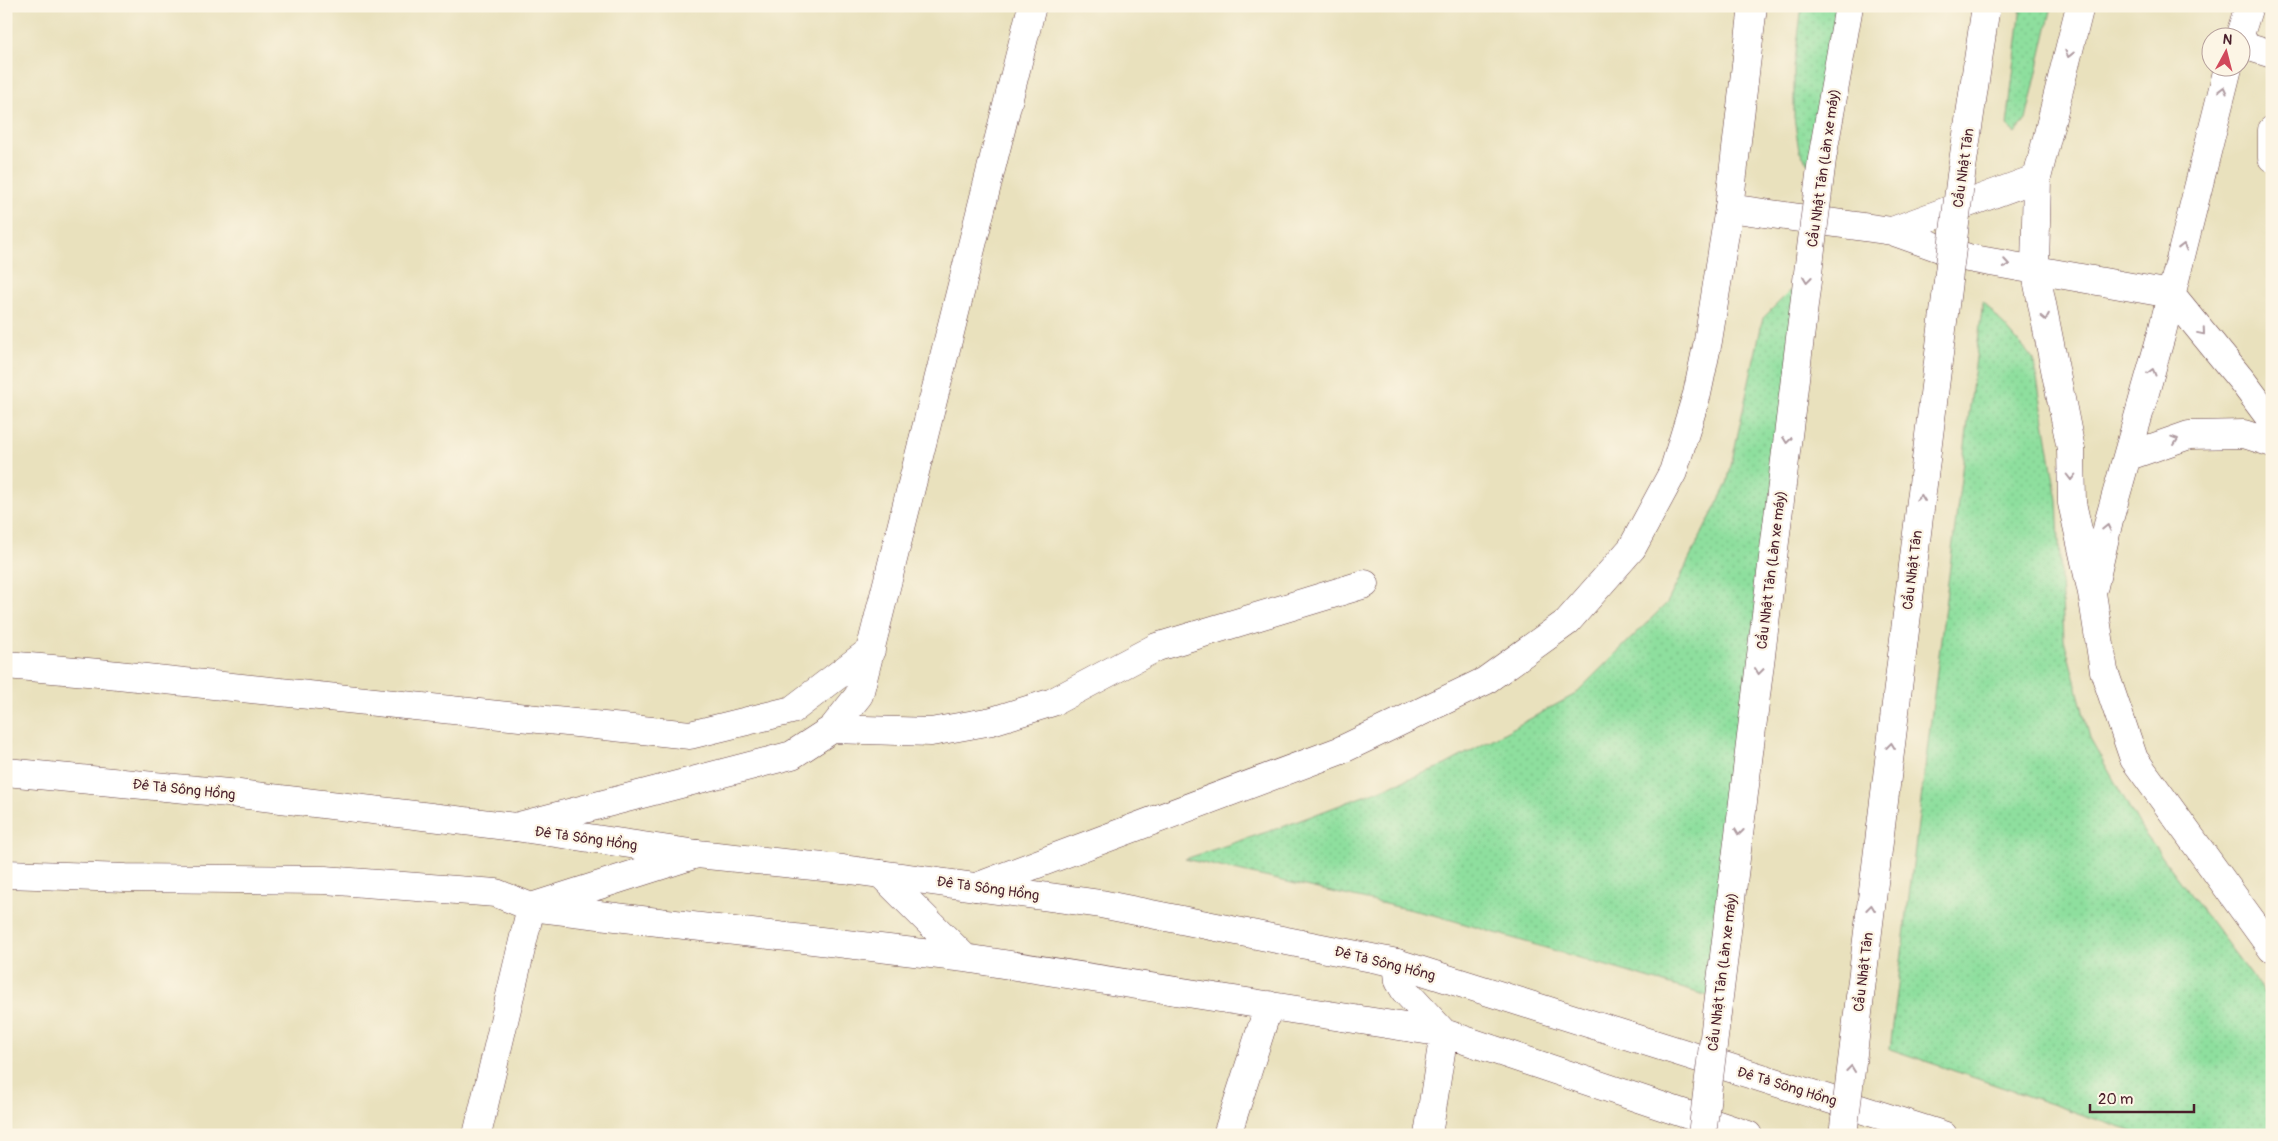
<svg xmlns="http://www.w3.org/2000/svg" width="2278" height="1141" font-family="Pangolin,sans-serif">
	<defs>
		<pattern id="grass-dots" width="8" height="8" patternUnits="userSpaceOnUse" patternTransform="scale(1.25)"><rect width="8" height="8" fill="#8edf9e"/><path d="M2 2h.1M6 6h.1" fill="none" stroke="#7cbf88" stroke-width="1.8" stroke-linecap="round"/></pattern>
	</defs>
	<rect width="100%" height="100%" fill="#fcf5e5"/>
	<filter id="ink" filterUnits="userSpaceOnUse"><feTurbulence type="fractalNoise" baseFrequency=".02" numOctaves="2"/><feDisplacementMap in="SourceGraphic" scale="10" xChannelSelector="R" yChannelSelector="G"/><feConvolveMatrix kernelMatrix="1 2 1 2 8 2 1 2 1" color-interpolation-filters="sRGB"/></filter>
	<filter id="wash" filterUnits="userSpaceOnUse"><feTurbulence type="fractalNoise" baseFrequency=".0096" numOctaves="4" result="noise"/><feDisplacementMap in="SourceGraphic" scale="20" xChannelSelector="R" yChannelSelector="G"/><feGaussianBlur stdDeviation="1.12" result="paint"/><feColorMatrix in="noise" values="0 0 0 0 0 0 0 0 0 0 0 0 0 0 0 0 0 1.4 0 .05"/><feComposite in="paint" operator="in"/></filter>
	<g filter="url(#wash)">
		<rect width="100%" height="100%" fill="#e9e1bd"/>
		<path fill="url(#grass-dots)" stroke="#6c7f64" d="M1802 6H1842L1820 180 1799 151 1794 117V68Z
			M2021 6H2052L2026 120 2015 133 2007 126Z
			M1807 274 1715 998 1438 916 1185 859 1285 826 1445 765 1574 695 1667 603 1727 484 1763 318Z
			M1983 301 2034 360 2057 500 2064 639 2090 738 2142 830 2272 1003V1135H2142L1890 1049Z"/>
	</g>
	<g filter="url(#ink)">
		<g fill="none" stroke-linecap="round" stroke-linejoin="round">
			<defs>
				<path id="minor" d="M2080 6 2037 178 2035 269 2071 449 2072 503 2092 593 2104 671 2134 759 2272 949
					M2239 38 2249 6
					M2240 44 2272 54
					M2272 130V158
					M1729 208 1892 231 1968 258 2171 294 2243 382 2272 421
					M1892 231 2037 178
					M2129 456 2189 435 2244 434 2272 443
					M2094 586 2109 520 2161 336 2228 68
					M6 665 99 673 690 735 792 710 871 650
					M832 729 931 732 992 721 1053 702 1157 647 1365 584
					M515 827 792 755 832 729 859 695 1032 6
					M6 874 126 878 325 880 496 893 531 907 965 958 1444 1033 1748 1135
					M881 874 965 958
					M1397 963 1399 981 1405 991 1444 1033
					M477 1135 531 907 697 854
					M1227 1135 1269 1005
					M1428 1135 1444 1033"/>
				<path id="major" d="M6 772 239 794 515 827 697 854 843 869 1101 904 1397 963 1943 1135"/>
				<path id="highway" d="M976 887 1339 751 1485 681 1567 622 1632 548 1673 472 1697 394 1708 341 1729 208 1753 6"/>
			</defs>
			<use href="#minor" stroke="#623c41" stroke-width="29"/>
			<use href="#major" stroke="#623c41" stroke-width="29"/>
			<use href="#highway" stroke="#623c41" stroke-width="29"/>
			<use href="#minor" stroke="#fff" stroke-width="28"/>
			<use href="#major" stroke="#fff" stroke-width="28"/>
			<use href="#highway" stroke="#fff" stroke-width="28"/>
			<defs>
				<path id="highway-bridge" d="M1702 1135 1822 159 1849 6
					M1843 1135 1961 175 1986 6"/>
			</defs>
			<use href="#highway-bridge" stroke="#623c41" stroke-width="29" stroke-linecap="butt"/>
			<use href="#highway-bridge" stroke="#fff" stroke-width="28"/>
		</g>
		<defs><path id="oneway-chevron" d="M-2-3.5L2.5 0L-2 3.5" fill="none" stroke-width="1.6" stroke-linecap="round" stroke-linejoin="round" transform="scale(1.25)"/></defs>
		<g stroke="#ae9aa0">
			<use href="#oneway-chevron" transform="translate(2069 54) rotate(104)"/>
			<use href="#oneway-chevron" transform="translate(2223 90) rotate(-76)"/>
			<use href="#oneway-chevron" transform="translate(2183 247) rotate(-76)"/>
			<use href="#oneway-chevron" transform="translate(2006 264) rotate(9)"/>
			<use href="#oneway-chevron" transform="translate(1807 279) rotate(97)"/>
			<use href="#oneway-chevron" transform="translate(2045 317) rotate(79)"/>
			<use href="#oneway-chevron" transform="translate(2202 332) rotate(50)"/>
			<use href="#oneway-chevron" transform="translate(2152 372) rotate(-75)"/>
			<use href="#oneway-chevron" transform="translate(1787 440) rotate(97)"/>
			<use href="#oneway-chevron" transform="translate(2175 440) rotate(-19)"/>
			<use href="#oneway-chevron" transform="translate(2071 477) rotate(90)"/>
			<use href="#oneway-chevron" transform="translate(1921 498) rotate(-83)"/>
			<use href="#oneway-chevron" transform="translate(2107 528) rotate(-77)"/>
			<use href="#oneway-chevron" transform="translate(1759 671) rotate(97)"/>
			<use href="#oneway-chevron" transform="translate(1891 746) rotate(-83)"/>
			<use href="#oneway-chevron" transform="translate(1739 832) rotate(97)"/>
			<use href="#oneway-chevron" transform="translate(1871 908) rotate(-83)"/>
			<use href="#oneway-chevron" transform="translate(1851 1069) rotate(-83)"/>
		</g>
	</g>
	<g text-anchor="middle" stroke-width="4.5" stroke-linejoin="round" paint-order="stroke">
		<g font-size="14" fill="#4a1f2b" stroke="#fcf5e5">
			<text transform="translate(1823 168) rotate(-82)" y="5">Cầu Nhật Tân (Làn xe máy)</text>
			<text transform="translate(1963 168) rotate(-82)" y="5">Cầu Nhật Tân</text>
			<text transform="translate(1771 570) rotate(-83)" y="5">Cầu Nhật Tân (Làn xe máy)</text>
			<text transform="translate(1912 570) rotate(-83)" y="5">Cầu Nhật Tân</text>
			<text transform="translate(184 789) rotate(6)" y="5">Đê Tả Sông Hồng</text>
			<text transform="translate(586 838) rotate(8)" y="5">Đê Tả Sông Hồng</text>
			<text transform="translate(988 888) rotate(8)" y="5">Đê Tả Sông Hồng</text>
			<text transform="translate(1385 963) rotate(14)" y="5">Đê Tả Sông Hồng</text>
			<text transform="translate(1722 972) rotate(-83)" y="5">Cầu Nhật Tân (Làn xe máy)</text>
			<text transform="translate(1863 972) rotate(-83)" y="5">Cầu Nhật Tân</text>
			<text transform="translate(1787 1086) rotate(17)" y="5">Đê Tả Sông Hồng</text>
		</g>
	</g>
	<rect width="2278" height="1141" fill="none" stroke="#fcf5e5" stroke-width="25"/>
	<g transform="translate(2226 52) rotate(7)"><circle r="24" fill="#fcf5e5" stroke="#b59f9b"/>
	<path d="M0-4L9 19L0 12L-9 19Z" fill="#d1495b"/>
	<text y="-8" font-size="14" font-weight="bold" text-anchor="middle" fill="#4a1f2b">N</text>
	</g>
	<path d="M2090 1104v8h104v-8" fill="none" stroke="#4a1f2b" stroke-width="2.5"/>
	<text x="2098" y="1104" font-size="15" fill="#4a1f2b" stroke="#fcf5e5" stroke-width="4" paint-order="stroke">20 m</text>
</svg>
